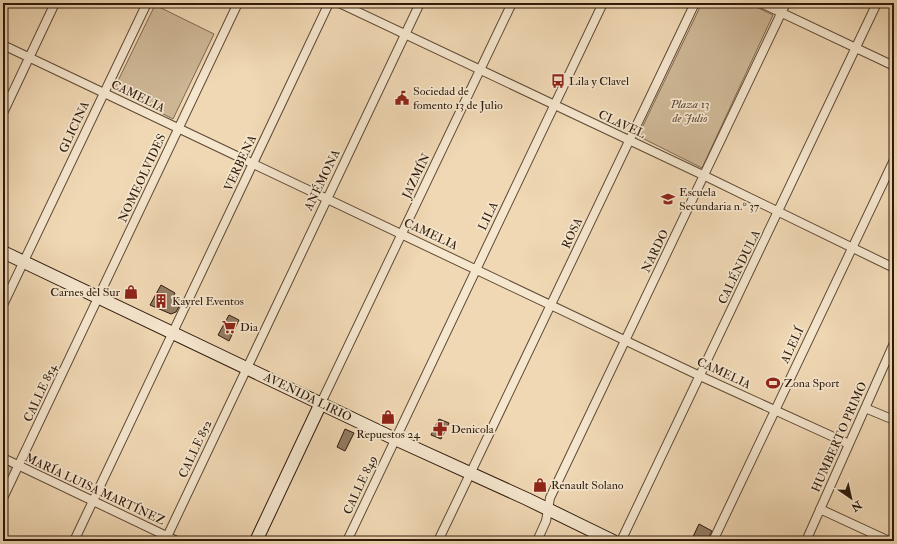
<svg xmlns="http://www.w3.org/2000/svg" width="897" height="544" font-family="'IM FELL Double Pica',serif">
	<rect width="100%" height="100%" fill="#f0d8b4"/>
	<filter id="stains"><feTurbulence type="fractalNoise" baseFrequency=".005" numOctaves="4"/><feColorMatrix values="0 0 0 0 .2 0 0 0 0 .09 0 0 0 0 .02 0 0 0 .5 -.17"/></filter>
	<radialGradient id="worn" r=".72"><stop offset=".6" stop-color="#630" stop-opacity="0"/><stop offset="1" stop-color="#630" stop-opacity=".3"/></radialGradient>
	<path fill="#cfb897" stroke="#7f6951" d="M702 3H748L773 15 702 168 638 136Z
		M155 5 214 34 173 119 114 89Z
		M3 463 14 468 3 490Z"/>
	<path fill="#937d63" stroke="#2f1a0b" d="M161 285 175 293 173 297 182 301 176 312 171 314 150 305Z
		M229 315 239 320 229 341 218 335Z
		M439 419 449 423 441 439 431 435Z
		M345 429 354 433 345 451 337 447Z
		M699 524 712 531 707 541H691Z"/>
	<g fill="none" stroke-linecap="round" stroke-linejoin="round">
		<defs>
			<path id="minor" d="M339 3 705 176 894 268
				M761 3 894 66
				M3 45 700 376 849 444
				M3 113 55 3
				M3 305 147 3
				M321 403 512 3
				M865 408 894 420
				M3 458 177 541
				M3 498 238 3
				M820 509 889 541
				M74 541 329 3
				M165 541 420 3
				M347 541 603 3
				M438 541 695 3
				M537 541 546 521 550 498 786 3
				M621 541 877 3
				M713 541 894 160
				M806 541 894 343"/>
			<path id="secondary" d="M3 252 395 439 527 499 613 541
				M256 541 321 403"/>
		</defs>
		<use href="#minor" stroke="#5f4a35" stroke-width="10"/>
		<use href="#secondary" stroke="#2f1a0b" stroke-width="14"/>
		<use href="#minor" stroke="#f5e6ce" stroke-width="8"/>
		<use href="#secondary" stroke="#f5e6ce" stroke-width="12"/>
	</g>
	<defs>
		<symbol id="bus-bare" viewBox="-9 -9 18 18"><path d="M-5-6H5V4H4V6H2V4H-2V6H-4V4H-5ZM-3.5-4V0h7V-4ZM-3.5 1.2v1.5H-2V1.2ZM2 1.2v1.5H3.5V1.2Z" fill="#8f2418" stroke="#f5e6ce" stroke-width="2.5" paint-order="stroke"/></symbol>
		<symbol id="civic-bare" viewBox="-9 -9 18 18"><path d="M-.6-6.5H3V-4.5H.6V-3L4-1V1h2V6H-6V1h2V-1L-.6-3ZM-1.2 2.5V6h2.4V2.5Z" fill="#8f2418" stroke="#f5e6ce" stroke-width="2.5" paint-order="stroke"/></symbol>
		<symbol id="school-bare" viewBox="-9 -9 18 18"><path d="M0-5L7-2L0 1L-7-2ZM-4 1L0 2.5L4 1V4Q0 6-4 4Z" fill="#8f2418" stroke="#f5e6ce" stroke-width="2.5" paint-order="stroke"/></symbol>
		<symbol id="shop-bare" viewBox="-9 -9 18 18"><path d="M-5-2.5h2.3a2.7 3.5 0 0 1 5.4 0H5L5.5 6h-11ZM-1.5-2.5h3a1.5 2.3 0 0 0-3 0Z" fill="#8f2418" stroke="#f5e6ce" stroke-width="2.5" paint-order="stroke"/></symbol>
		<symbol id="building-bare" viewBox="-9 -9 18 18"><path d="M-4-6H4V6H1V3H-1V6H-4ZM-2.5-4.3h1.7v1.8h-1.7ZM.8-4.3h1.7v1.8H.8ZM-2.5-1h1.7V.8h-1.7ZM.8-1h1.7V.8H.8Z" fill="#8f2418" stroke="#f5e6ce" stroke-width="2.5" paint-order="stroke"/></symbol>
		<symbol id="supermarket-bare" viewBox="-9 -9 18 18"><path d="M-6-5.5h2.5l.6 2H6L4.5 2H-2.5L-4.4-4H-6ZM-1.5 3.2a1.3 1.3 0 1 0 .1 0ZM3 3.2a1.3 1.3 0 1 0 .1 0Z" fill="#8f2418" stroke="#f5e6ce" stroke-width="2.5" paint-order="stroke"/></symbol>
		<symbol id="stadium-bare" viewBox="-9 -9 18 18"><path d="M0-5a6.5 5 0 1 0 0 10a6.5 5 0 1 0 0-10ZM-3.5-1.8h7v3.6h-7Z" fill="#8f2418" stroke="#f5e6ce" stroke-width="2.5" paint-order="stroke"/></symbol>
		<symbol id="pharmacy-bare" viewBox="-9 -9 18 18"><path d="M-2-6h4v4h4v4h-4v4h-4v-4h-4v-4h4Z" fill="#8f2418" stroke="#f5e6ce" stroke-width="2.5" paint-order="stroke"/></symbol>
	</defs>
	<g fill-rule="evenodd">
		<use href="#bus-bare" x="548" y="71" width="20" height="20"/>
		<use href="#civic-bare" x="392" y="88" width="20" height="20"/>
		<use href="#school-bare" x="658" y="189" width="20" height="20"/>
		<use href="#shop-bare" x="121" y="282" width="20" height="20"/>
		<use href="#building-bare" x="151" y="291" width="20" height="20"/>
		<use href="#supermarket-bare" x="219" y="317" width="20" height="20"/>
		<use href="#stadium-bare" x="763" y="373" width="20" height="20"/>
		<use href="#shop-bare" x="378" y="407" width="20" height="20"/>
		<use href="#pharmacy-bare" x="430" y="419" width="20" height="20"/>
		<use href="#shop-bare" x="530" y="475" width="20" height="20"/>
	</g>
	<g text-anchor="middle" stroke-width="3.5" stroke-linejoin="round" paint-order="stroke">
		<g font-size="12" fill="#2f1a0b" stroke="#f5e6ce" text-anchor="start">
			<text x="569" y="85">Lila y Clavel</text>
			<text x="413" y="95">Sociedad de<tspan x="413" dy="14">fomento 13 de Julio</tspan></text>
			<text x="679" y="196">Escuela<tspan x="679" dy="14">Secundaria n.° 37</tspan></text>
			<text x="120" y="296" text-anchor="end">Carnes del Sur</text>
			<text x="172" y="305">Kayrel Eventos</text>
			<text x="240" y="331">Dia</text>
			<text x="784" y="387">Zona Sport</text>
			<text x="451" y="433">Denicola</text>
			<text x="388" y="438" text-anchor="middle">Repuestos 24</text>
			<text x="551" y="489">Renault Solano</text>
		</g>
		<g font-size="12" fill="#2f1a0b" stroke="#f5e6ce">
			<text transform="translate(138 96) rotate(26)" y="4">CAMELIA</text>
			<text transform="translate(622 124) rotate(25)" y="4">CLAVEL</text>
			<text transform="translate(74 127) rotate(-65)" y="4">GLICINA</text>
			<text transform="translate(240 163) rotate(-65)" y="4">VERBENA</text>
			<text transform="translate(416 176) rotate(-64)" y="4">JAZMÍN</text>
			<text transform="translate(142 178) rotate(-65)" y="4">NOMEOLVIDES</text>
			<text transform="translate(322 180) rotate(-64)" y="4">ANÉMONA</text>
			<text transform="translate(488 216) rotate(-64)" y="4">LILA</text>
			<text transform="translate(572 233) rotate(-65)" y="4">ROSA</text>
			<text transform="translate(431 234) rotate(25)" y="4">CAMELIA</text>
			<text transform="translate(655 251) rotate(-64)" y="4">NARDO</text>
			<text transform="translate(739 267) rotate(-64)" y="4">CALÉNDULA</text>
			<text transform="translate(792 345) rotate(-65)" y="4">ALELÍ</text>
			<text transform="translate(724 373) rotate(25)" y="4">CAMELIA</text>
			<text transform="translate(40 393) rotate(-65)" y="4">CALLE 854</text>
			<text transform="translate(308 397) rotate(26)" y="4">AVENIDA LIRIO</text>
			<text transform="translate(839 437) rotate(-66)" y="4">HUMBERTO PRIMO</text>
			<text transform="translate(195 449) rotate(-65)" y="4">CALLE 852</text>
			<text transform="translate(360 485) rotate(-65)" y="4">CALLE 849</text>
			<text transform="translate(95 489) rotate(25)" y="4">MARÍA LUISA MARTÍNEZ</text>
		</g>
		<g font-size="12" font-style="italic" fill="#5f4935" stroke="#f5e6ce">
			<text x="690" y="108">Plaza 13<tspan x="690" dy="14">de Julio</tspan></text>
		</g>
	</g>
	<rect width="897" height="544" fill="none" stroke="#f0d8b4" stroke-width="16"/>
	<rect x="4" y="4" width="889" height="536" fill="none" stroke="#2f1a0b" stroke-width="2"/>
	<rect x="8" y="8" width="881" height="528" fill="none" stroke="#2f1a0b"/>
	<g transform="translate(851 498) rotate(146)" stroke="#f5e6ce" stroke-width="3" paint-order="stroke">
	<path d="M0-3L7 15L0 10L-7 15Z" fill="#2f1a0b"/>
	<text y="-6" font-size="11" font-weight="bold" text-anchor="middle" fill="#2f1a0b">N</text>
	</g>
	<rect width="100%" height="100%" filter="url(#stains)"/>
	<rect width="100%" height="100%" fill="url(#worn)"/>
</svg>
